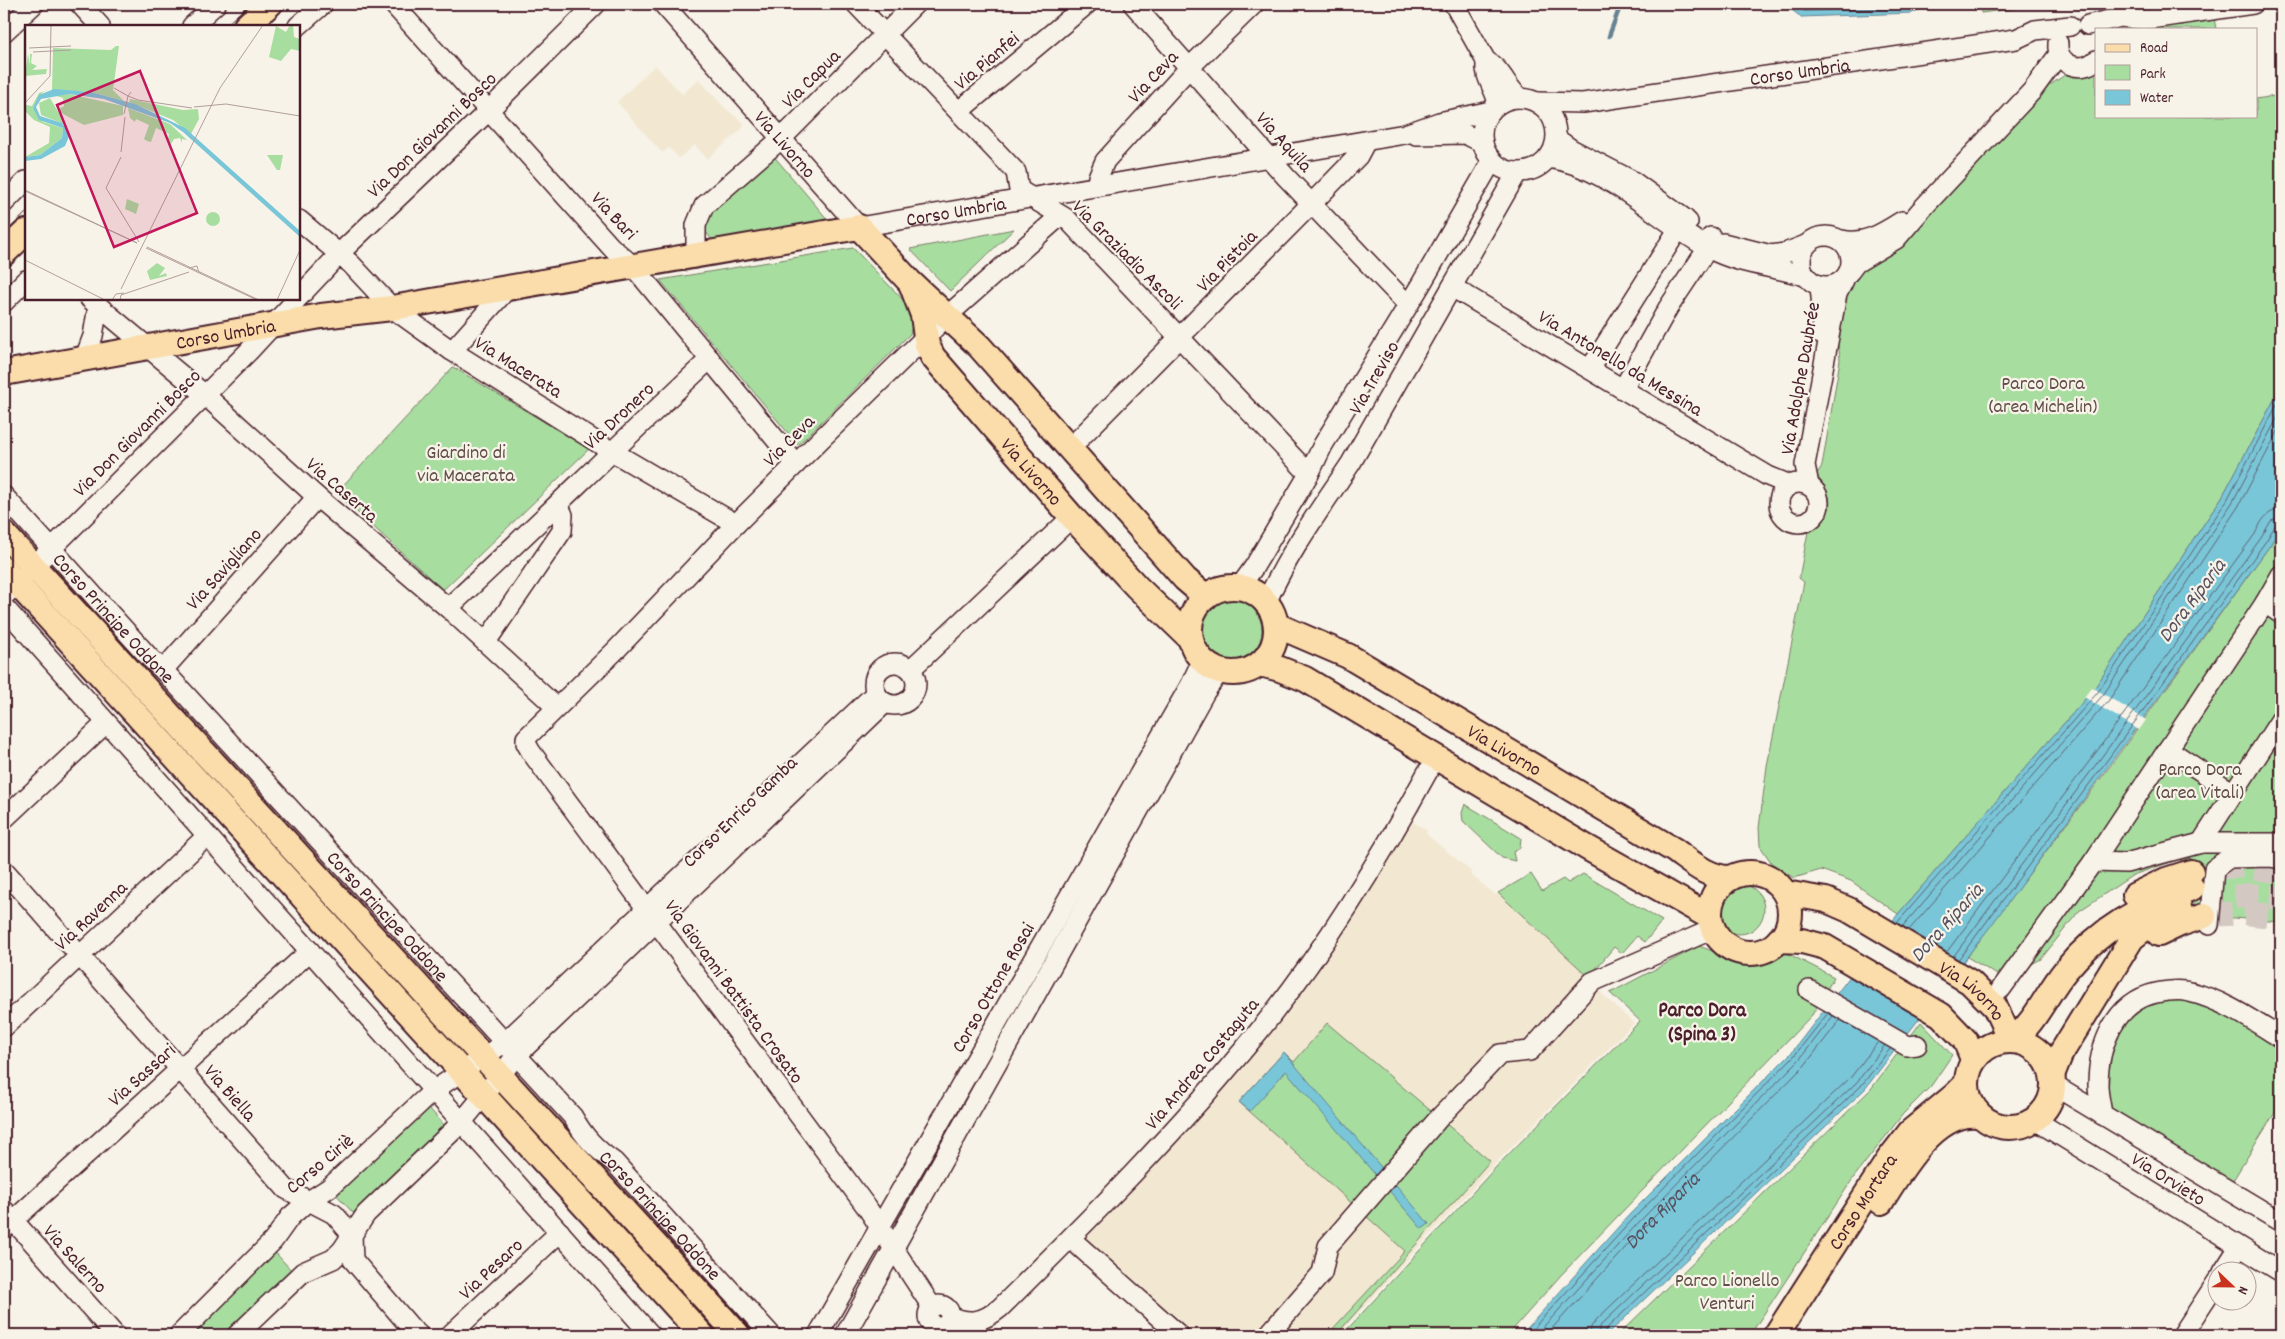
<svg xmlns="http://www.w3.org/2000/svg" width="2285" height="1339" font-family="Dekko,sans-serif">
	<rect width="100%" height="100%" fill="#f7f3e8"/>
	<filter id="ink" filterUnits="userSpaceOnUse"><feTurbulence type="fractalNoise" baseFrequency=".02" numOctaves="2"/><feDisplacementMap in="SourceGraphic" scale="10" xChannelSelector="R" yChannelSelector="G"/><feConvolveMatrix kernelMatrix="1 2 1 2 8 2 1 2 1" color-interpolation-filters="sRGB"/></filter>
	<g filter="url(#ink)">
		<path fill="#f2e8d2" d="M655 65 682 94 699 79 724 107 744 123 742 129 707 159 695 145 679 158 669 148 662 153 617 102Z
			M1408 819 1427 830 1426 834 1472 872 1470 874 1496 895 1498 893 1589 977 1606 998 1634 1023 1497 1162 1338 1335H1190L1083 1237 1221 1089 1266 1038 1299 994Z"/>
		<path fill="#a8dda0" stroke="#797e66" d="M1980 4H2048L1981 13Z
			M2214 18 2216 29H2151Z
			M2096 65V116H2256V99L2281 95V387L2222 497 2094 689 1898 914 1851 881 1821 870 1794 878 1773 865 1760 846 1759 828 1767 766 1804 582 1799 578 1808 532C1835 515 1836 499 1816 475L1822 466 1840 360C1840 351 1837 344 1836 336 1836 317 1845 298 1852 281L2047 87 2065 75 2089 69Z
			M772 154 828 220 721 242 713 241 705 231 706 212Z
			M1014 229 950 291 910 249Z
			M853 248 911 308 913 321 910 334 798 445 660 280Z
			M453 367 589 449 443 590 336 493Z
			M2281 525V922L2198 915 2180 859 2133 875 2079 911 2041 959 2004 979 1967 957 2113 762 2271 544Z
			M1202 630a30 30 0 1 1 60 0a30 30 0 1 1-60 0Z
			M1465 804 1521 838 1520 848 1513 852 1515 861 1502 858 1463 821 1462 813Z
			M1531 874 1542 891 1563 879 1568 883 1583 874 1662 921 1645 942 1637 936 1622 953 1614 947 1589 977 1498 893Z
			M1714 909a25 25 0 1 1 50 0a25 25 0 1 1-50 0Z
			M1699 946 1747 964 1781 950 1834 977 1812 1015 1561 1275 1508 1335H1342L1497 1166 1640 1021 1610 993Z
			M2187 997 2227 1011 2281 1046V1103L2230 1185 2106 1112 2105 1056 2137 1003Z
			M1921 1022 1952 1055 1931 1086 1903 1114 1854 1177 1750 1335H1618L1871 1089Z
			M1327 1023 1490 1161 1336 1335H1327L1405 1251 1239 1102 1284 1052 1294 1062Z
			M428 1107 445 1126 353 1213 335 1193Z
			M273 1250 291 1270 222 1335H182Z"/>
		<path fill="#79c6d8" stroke="#668393" d="M1784 4H1932L1912 13 1801 17Z
			M2281 387V525L2271 544 1993 923 1865 1089 1607 1335H1521L1630 1214 1791 1053 1898 914 2094 689 2222 497Z
			M1284 1052 1429 1224 1422 1229 1286 1071 1250 1111 1239 1102Z"/>
		<path fill="#f7f3e8" d="M2092 687 2146 720 2139 730 2084 697Z
			M1890 920 1900 926 1898 929 1962 967 1926 1014 1849 973Z"/>
		<g fill="none" stroke-linecap="round" stroke-linejoin="round">
			<g stroke="#5d6270" stroke-width="1">
				<path d="M1793 4 1804 11 1910 8 1920 4"/>
				<path d="M1897 923 2098 692 2227 500 2281 397"/>
				<path d="M1902 927 2103 695 2232 503 2281 411"/>
				<path d="M1909 930 2109 700 2238 507 2281 426"/>
				<path d="M1946 953 2097 751 2255 534C2261 522 2266 510 2281 510"/>
				<path d="M1953 957 2103 755 2261 538 2271 521 2281 517"/>
				<path d="M1958 960 2108 759 2266 541 2275 526 2281 524"/>
				<path d="M1527 1335 1634 1218 1794 1056 1828 1013"/>
				<path d="M1536 1335 1639 1222 1799 1060 1833 1016"/>
				<path id="s1" d="M1546 1335 1644 1227 1805 1065 1840 1020"/>
				<path d="M1590 1335 1591 1327 1596 1320 1851 1077 1878 1042"/>
				<path d="M1597 1335 1601 1325 1857 1082 1885 1045"/>
				<path d="M1604 1335 1605 1330 1861 1086 1890 1049"/>
			</g>
			<path stroke="#668393" stroke-width="4.5" d="M1609 36 1621 4"/>
			<path stroke="#d4c9c2" stroke-width="24" stroke-dasharray="24 12" stroke-linecap="butt" d="M2219 867 2242 866 2281 872
				M2199 901 2250 895 2281 898
				M2208 915 2245 913 2281 917"/>
			<defs>
				<g id="minor">
					<path d="M80 4 100 26"/>
					<path d="M393 4 611 247 633 266 796 464"/>
					<path id="s2" d="M663 4 859 227 1405 134 1439 122 1491 111"/>
					<path d="M856 4 1016 172 1019 190 1067 219 1309 474"/>
					<path d="M1133 4 1286 177 1408 305"/>
					<path d="M1454 4 1486 61C1502 69 1506 87 1520 98"/>
					<path d="M2088 25 2121 17 2143 20 2253 4"/>
					<path d="M192 26 216 4"/>
					<path d="M298 26 323 4"/>
					<path d="M4 32 34 4"/>
					<path d="M2058 43C2056 65 2081 74 2096 60"/>
					<path d="M1486 61C1484 79 1495 87 1498 104"/>
					<circle cx="1519" cy="135" r="37"/>
					<path id="s3" d="M1536 102 1583 103 2016 39 2035 30 2070 26"/>
					<path d="M959 111 1087 4"/>
					<path d="M1416 135 1465 134 1483 143"/>
					<path d="M1557 139 1571 149 1631 180 1685 219"/>
					<path d="M1549 158C1607 166 1660 222 1710 249 1740 265 1773 266 1805 276"/>
					<path d="M1097 187 1098 177 1105 161 1189 68 1254 4"/>
					<path d="M4 203 26 181"/>
					<path d="M299 220 351 264 392 308 452 351 611 451 736 524"/>
					<circle cx="1826" cy="261" r="25"/>
					<path d="M1842 240C1865 245 1883 233 1902 221"/>
					<path d="M1723 243 1771 255 1785 253 1806 245"/>
					<path d="M696 255V225L704 206 782 138 915 4"/>
					<path d="M1850 271 1856 263 1896 239 1921 210 2032 91 2059 54"/>
					<path d="M1452 287 1768 476 1790 485"/>
					<path d="M299 297 346 247 480 119 596 4"/>
					<path d="M90 299 205 395 317 497 448 608 556 707"/>
					<path d="M4 302 26 280"/>
					<path d="M1820 334 1823 319 1820 286"/>
					<path d="M452 351 508 288"/>
					<path d="M84 360 93 336 98 306"/>
					<path d="M1590 369 1674 236 1678 229 1688 222"/>
					<path d="M1623 389 1668 308 1708 248 1711 237"/>
					<path d="M1070 448 1319 196 1358 156 1366 141"/>
					<circle cx="1799" cy="503" r="20"/>
					<path d="M1809 485 1805 465 1837 294 1844 280"/>
					<path id="s4" d="M4 496 150 658 163 670 573 1117C584 1137 596 1149 614 1162L771 1335"/>
					<path d="M1239 588 1254 567 1309 474 1323 445 1420 286 1492 161"/>
					<path d="M4 596 249 351 297 299"/>
					<path d="M1266 603C1288 553 1321 508 1351 463L1517 173"/>
					<path d="M2265 603 2281 614"/>
					<path d="M4 607 651 1335"/>
					<path d="M448 608C536 526 622 441 710 359"/>
					<path d="M486 642 562 531 563 515 558 504"/>
					<circle cx="895" cy="684" r="21"/>
					<path d="M911 669 1072 517"/>
					<path d="M163 670 317 497"/>
					<path d="M2281 719 2201 843H2281"/>
					<path d="M2168 749 2233 793"/>
					<path d="M4 819 106 723"/>
					<path d="M2093 862 2126 863 2201 843"/>
					<path d="M4 870 286 1189 334 1214 352 1235 353 1260 412 1329 419 1335"/>
					<path d="M2209 925 2214 869 2229 858 2270 857 2281 859"/>
					<path d="M2001 989 2093 862 2265 603 2281 575"/>
					<path d="M1809 990 1907 1046 1917 1045"/>
					<path d="M4 1027 207 836"/>
					<path d="M2053 1085 2281 1222"/>
					<path d="M2102 1115C2101 1105 2098 1095 2098 1085 2098 1047 2114 1002 2156 993 2166 991 2179 989 2190 992 2223 1000 2252 1020 2281 1038"/>
					<path d="M2035 1120 2281 1272"/>
					<path d="M4 1210 115 1335"/>
					<path d="M4 1229 310 951"/>
					<path d="M1071 1239 1179 1335"/>
					<path d="M2223 1272 2239 1247"/>
					<circle cx="939" cy="1316" r="11"/>
					<path d="M932 1307 868 1209 531 752 526 743V738L616 650 736 524 821 439 947 316 1060 216"/>
					<path d="M950 1316C970 1325 983 1322 1000 1308 1090 1219 1179 1130 1259 1031 1324 951 1379 861 1428 771"/>
					<path d="M179 1335 273 1241 290 1217 307 1202 329 1188 433 1091 504 1043 876 693"/>
					<path d="M237 1335 303 1272 333 1259 342 1250 366 1214 461 1123 516 1056 885 703"/>
					<path d="M450 1335 560 1232"/>
					<path d="M818 1335 1191 684 1202 660"/>
					<path d="M845 1335 1205 692 1220 671"/>
					<path d="M1268 1335 1322 1273 1328 1246 1439 1118 1500 1054 1530 1051 1592 982 1713 929"/>
					<path d="M2182 1335 2218 1280"/>
				</g>
				<g id="major">
					<path d="M246 26 270 4"/>
					<path d="M4 253 26 232"/>
					<path id="s5" d="M912 286 923 315 927 345 933 357 1072 517 1137 587 1191 639"/>
					<path id="s6" d="M4 373 321 316 392 308 859 227 910 282 979 346 1185 579 1206 597"/>
					<path d="M4 534 738 1335"/>
					<path d="M4 569 702 1335"/>
					<circle cx="1233" cy="630" r="43"/>
					<path id="s7" d="M1276 625 1348 656 1674 850C1691 862 1708 878 1730 878"/>
					<path d="M1260 664 1280 669 1305 679 1586 847 1710 917"/>
					<circle cx="1750" cy="913" r="40"/>
					<path id="s8" d="M1785 893 1826 900 1849 910 1970 982 1995 1007 2011 1041C2035 1024 2046 994 2065 971 2100 928 2141 907 2192 888"/>
					<path d="M2135 895 2166 880 2191 872"/>
					<path d="M2159 934 2180 924 2204 916"/>
					<path d="M1779 940 1802 941 1825 947 1941 1015 1965 1040 1973 1059"/>
					<circle cx="2010" cy="1084" r="43"/>
					<path d="M2052 1075 2060 1055 2132 938 2155 920 2179 907"/>
					<path d="M1881 1202C1901 1170 1935 1111 1977 1115"/>
					<path id="s9" d="M1776 1335 1889 1159 1910 1132 1955 1095 1967 1083"/>
				</g>
			</defs>
			<use href="#minor" stroke="#4a1f2b" stroke-width="22"/>
			<use href="#major" stroke="#4a1f2b" stroke-width="28"/>
			<use href="#minor" stroke="#f7f3e8" stroke-width="19"/>
			<use href="#major" stroke="#faddab" stroke-width="24"/>
			<path stroke="#4a1f2b" stroke-width="1" d="M225 26 249 4
				M265 26 289 4
				M4 234 26 213
				M4 271 26 250"/>
		</g>
	</g>
	<g text-anchor="middle" stroke-width="4.5" stroke-linejoin="round" paint-order="stroke">
		<g font-size="20" fill="#4a1f2b" stroke="#f7f3e8">
			<text transform="translate(986 60) rotate(-40)" y="7">Via Pianfei</text>
			<text dy="7" stroke="none"><textPath href="#s3" startOffset="266">Corso Umbria</textPath></text>
			<text transform="translate(1152 76) rotate(-47)" y="7">Via Ceva</text>
			<text transform="translate(810 78) rotate(-45)" y="7">Via Capua</text>
			<text transform="translate(431 134) rotate(-44)" y="7">Via Don Giovanni Bosco</text>
			<text transform="translate(1285 141) rotate(48)" y="7">Via Aquila</text>
			<text dy="7" stroke="none"><textPath href="#s2" startOffset="186">Via Livorno</textPath></text>
			<text dy="7" stroke="none"><textPath href="#s2" startOffset="395">Corso Umbria</textPath></text>
			<text transform="translate(615 215) rotate(47)" y="7">Via Bari</text>
			<text transform="translate(1128 254) rotate(45)" y="7">Via Graziadio Ascoli</text>
			<text transform="translate(1226 260) rotate(-46)" y="7">Via Pistoia</text>
			<text dy="7" stroke="none"><textPath href="#s6" startOffset="225">Corso Umbria</textPath></text>
			<text transform="translate(1621 362) rotate(31)" y="7">Via Antonello da Messina</text>
			<text transform="translate(519 366) rotate(32)" y="7">Via Macerata</text>
			<text transform="translate(1373 377) rotate(-60)" y="7">Via Treviso</text>
			<text transform="translate(1799 378) rotate(-80)" y="7">Via Adolphe Daubrée</text>
			<text transform="translate(618 415) rotate(-43)" y="7">Via Dronero</text>
			<text transform="translate(136 432) rotate(-45)" y="7">Via Don Giovanni Bosco</text>
			<text transform="translate(788 440) rotate(-45)" y="7">Via Ceva</text>
			<text dy="7" stroke="none"><textPath href="#s5" startOffset="226">Via Livorno</textPath></text>
			<text transform="translate(343 489) rotate(41)" y="7">Via Caserta</text>
			<text transform="translate(223 568) rotate(-48)" y="7">Via Savigliano</text>
			<text dy="7" stroke="none"><textPath href="#s4" startOffset="164">Corso Principe Oddone</textPath></text>
			<text dy="7" stroke="none"><textPath href="#s7" startOffset="261">Via Livorno</textPath></text>
			<text transform="translate(739 811) rotate(-44)" y="7">Corso Enrico Gamba</text>
			<text transform="translate(90 915) rotate(-43)" y="7">Via Ravenna</text>
			<text dy="7" stroke="none"><textPath href="#s4" startOffset="569">Corso Principe Oddone</textPath></text>
			<text transform="translate(992 987) rotate(-60)" y="7">Corso Ottone Rosai</text>
			<text transform="translate(735 991) rotate(54)" y="7">Via Giovanni Battista Crosato</text>
			<text dy="7" stroke="none"><textPath href="#s8" startOffset="215">Via Livorno</textPath></text>
			<text transform="translate(1201 1063) rotate(-50)" y="7">Via Andrea Costaguta</text>
			<text transform="translate(141 1074) rotate(-42)" y="7">Via Sassari</text>
			<text transform="translate(231 1092) rotate(49)" y="7">Via Biella</text>
			<text transform="translate(319 1163) rotate(-40)" y="7">Corso Ciriè</text>
			<text transform="translate(2169 1178) rotate(32)" y="7">Via Orvieto</text>
			<text dy="7" stroke="none"><textPath href="#s9" startOffset="159">Corso Mortara</textPath></text>
			<text dy="7" stroke="none"><textPath href="#s4" startOffset="974">Corso Principe Oddone</textPath></text>
			<text transform="translate(76 1258) rotate(48)" y="7">Via Salerno</text>
			<text transform="translate(490 1268) rotate(-43)" y="7">Via Pesaro</text>
		</g>
		<g font-size="20" fill="#624e48" stroke="#f7f3e8">
			<text x="2043" y="389">Parco Dora<tspan x="2043" dy="23">(area Michelin)</tspan></text>
			<text x="466" y="458">Giardino di<tspan x="466" dy="23">via Macerata</tspan></text>
			<text x="2200" y="775">Parco Dora<tspan x="2200" dy="23">(area Vitali)</tspan></text>
			<text x="1727" y="1286">Parco Lionello<tspan x="1727" dy="23">Venturi</tspan></text>
		</g>
		<g font-size="21" font-style="italic" fill="#58515f" stroke="#f7f3e8">
			<text transform="translate(2191 600) rotate(-53)" y="7">Dora Riparia</text>
			<text transform="translate(1946 922) rotate(-48)" y="7">Dora Riparia</text>
			<text dy="7" stroke="none"><textPath href="#s1" startOffset="170">Dora Riparia</textPath></text>
		</g>
		<g font-size="21" font-weight="bold" fill="#4a1f2b" stroke="#f7f3e8">
			<text x="1702" y="1016">Parco Dora<tspan x="1702" dy="24">(Spina 3)</tspan></text>
		</g>
	</g>
	<g transform="translate(25 25)">
		<rect width="275" height="275" fill="#f7f3e8"/>
		<path d="M265 0H268L269 12 275 14V26L266 24 256 36 244 32 251 1 261 7ZM91 21H94L88 65 99 76 66 67 27 65 28 23 86 25ZM3 29 5 40V29H7L6 38 12 41 7 45 22 44 21 49 0 51ZM23 65 18 67 8 83 18 97 38 103 37 113 15 130 0 132 24 118 25 102 9 95 0 86 1 80 7 81 14 68ZM44 69 98 81V90L59 100 38 89 34 84 39 81 38 73 28 70ZM25 73 39 97V99L16 90 14 78ZM105 74 158 85 173 84 174 94 166 109 148 95 104 77ZM103 83 145 99 162 115 157 114V118L155 113 149 114 146 119 142 117 144 109 131 103 126 117 122 116 119 114 124 100 111 94 110 97 105 93ZM242 130H258L255 145H252ZM102 174 114 179 111 189 100 184ZM181 194a7 7 0 1 1 14 0a7 7 0 1 1-14 0ZM132 238 140 243 134 251 141 248 142 251 125 255 122 246Z" fill="#a8dda0"/>
		<path d="M29 64 66 67 110 79 160 103 275 206V212L158 107 145 98 79 74 44 69 16 74 11 82 15 91 37 98 45 109 40 121 16 134 0 136V132L15 130 37 113 38 103 14 95 8 83 14 70Z" fill="#79c6d8"/>
		<path fill="none" stroke="#b29e9c" stroke-width="1" d="M4 23 46 21M8 27 46 25M89 63 103 71 99 89M106 67 103 71 113 75 167 83M0 78 25 51 26 0M169 82 201 79 275 91M96 127 100 92M96 132 81 163 114 217M0 165 112 218M0 166 112 218M122 222 234 275M121 223 232 275M0 235 80 275M164 243 172 241 174 248M96 264 195 63 238 0M87 275 91 269 99 268M95 275 96 270 164 247M252 275 275 225"/>
		<path fill="#c2185b" fill-opacity="0.15" stroke="#c2185b" stroke-width="2.5" d="M115 46 172 188 89 222 32 80Z"/>
		<rect width="275" height="275" fill="none" stroke="#4a1f2b" stroke-width="2.5"/>
	</g>
	<rect width="2285" height="1339" fill="none" stroke="#f7f3e8" stroke-width="20"/>
	<rect x="10" y="10" width="2265" height="1319" fill="none" stroke="#4a1f2b" stroke-width="2" filter="url(#ink)"/>
	<rect x="2095" y="28" width="162" height="90" fill="#f7f3e8" stroke="#b29e9c"/>
	<rect x="2105" y="44" width="25" height="8" fill="#faddab" stroke="#b29e9c"/>
	<text x="2140" y="52" font-size="15" fill="#4a1f2b">Road</text>
	<rect x="2105" y="65" width="25" height="15" fill="#a8dda0" stroke="#b29e9c"/>
	<text x="2140" y="78" font-size="15" fill="#4a1f2b">Park</text>
	<rect x="2105" y="90" width="25" height="15" fill="#79c6d8" stroke="#b29e9c"/>
	<text x="2140" y="102" font-size="15" fill="#4a1f2b">Water</text>
	<g transform="translate(2232 1286) rotate(112)"><circle r="24" fill="#f7f3e8" stroke="#b29e9c"/>
	<path d="M0-4L9 19L0 12L-9 19Z" fill="#c8321e"/>
	<text y="-8" font-size="14" font-weight="bold" text-anchor="middle" fill="#4a1f2b">N</text>
	</g>
</svg>
